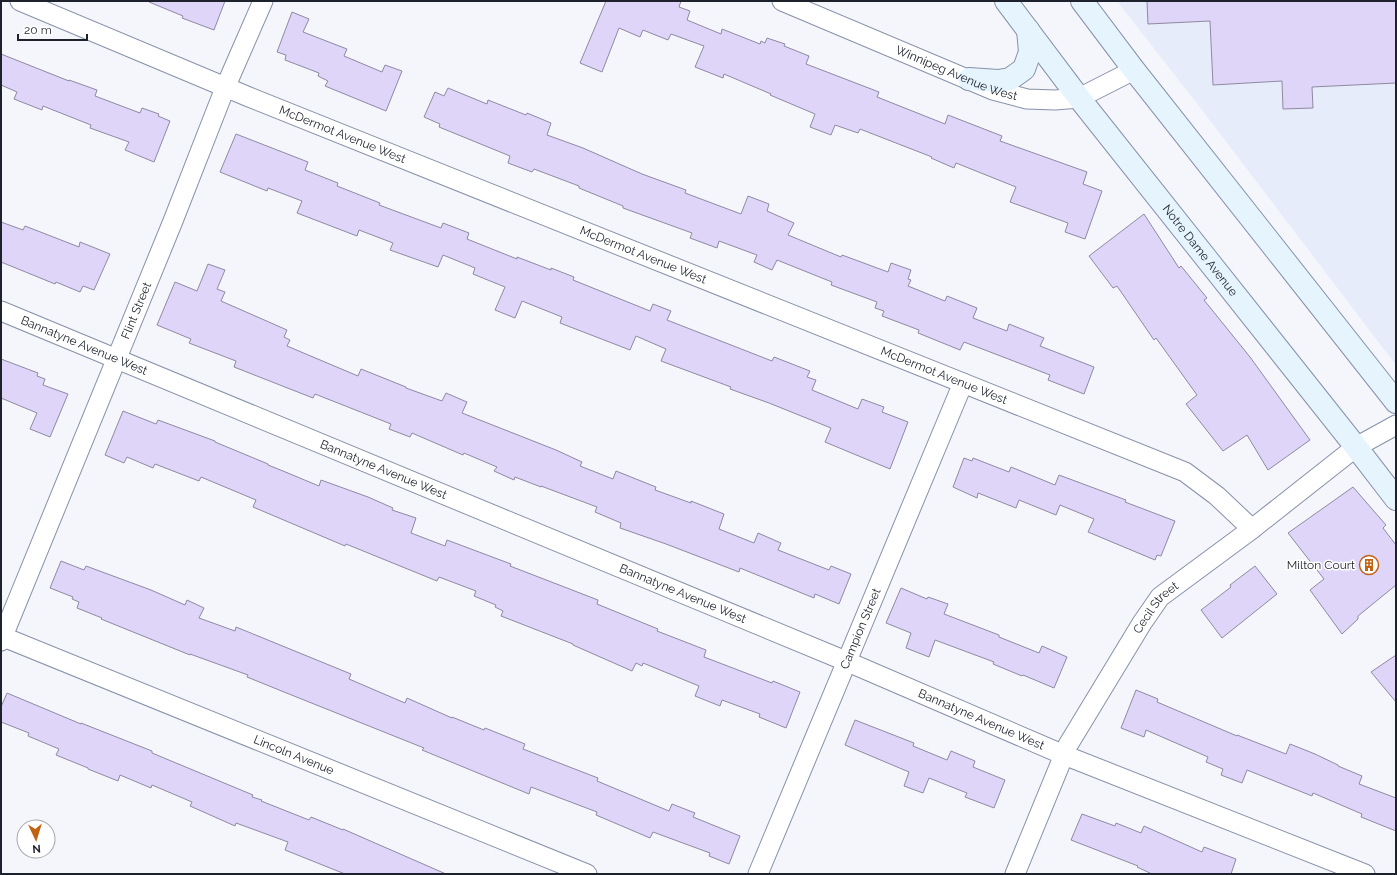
<svg xmlns="http://www.w3.org/2000/svg" width="1397" height="875" font-family="Raleway,sans-serif">
	<rect width="100%" height="100%" fill="#f4f6fc"/>
	<path fill="#e7ecfa" d="M1117 1H1396V365L1202 110Z"/>
	<path fill="#ded5f9" stroke="#8f89a2" d="M149 1H225L214 30 182 18 183 16 149 2Z
		M606 1H681L679 7 690 11 687 20 721 34 722 29 760 44 761 41 765 43 767 38 785 44 784 46 809 56 806 64 879 92 877 97 945 124 948 115 1002 136 1000 141 1087 172 1083 184 1102 191 1085 239 1065 232 1068 223 1010 202 1016 187 956 163 954 168 931 158 932 157 860 129 858 133 835 125 831 135 810 127 815 114 770 95 771 94 724 74 723 78 695 67 704 46 671 34 668 40 643 30 640 37 619 28 602 72 580 63Z
		M1147 1H1396V83L1312 87 1313 108 1283 109 1282 81 1213 85 1210 21 1148 24Z
		M292 12 309 19 303 32 347 49 344 56 382 72 385 65 402 71 386 111 325 86 328 81 318 76 319 73 285 60 286 55 277 52Z
		M1 54 69 81V80L97 90 95 96 140 113 142 108 159 114 158 116 170 121 154 162 125 150 129 142 90 128 91 125 43 106 42 110 14 99 17 92 1 85Z
		M448 88 487 104 488 100 526 115 527 113 551 123 547 135 583 148 642 174 686 190 685 193 741 214 748 196 769 204 767 211 794 223 788 235 841 257 842 255 888 272 891 263 911 270 908 279 911 280 908 286 945 301 947 296 977 308 973 318 1007 331 1009 324 1044 338 1040 346 1094 367 1084 394 1048 380 1050 375 964 342 960 350 918 333 919 330 882 316 884 311 875 308 877 302 831 285 832 282 777 260 772 270 754 262 757 255 719 241 717 248 690 238 692 233 623 208V206L579 188V186L534 169 532 172 508 163 510 156 439 127 440 124 424 117 435 92 444 96Z
		M236 134 308 162 305 170 338 183 337 186 380 203 379 205 441 228 443 223 469 233 467 239 517 259V257L551 270V268L574 277 573 280 650 311 653 304 671 311 667 320 772 361 774 357 810 371 807 377 816 380 812 390 858 409 862 399 884 407 882 412 908 422 890 469 825 442 831 428 769 403 730 389 731 387 661 361 666 349 636 336 630 350 560 323 562 317 522 301 515 318 495 310 505 287 473 274 475 268 443 255 438 267 390 250 393 243 359 230 357 236 297 213 302 201 268 188 267 191 220 172Z
		M1144 214 1179 268 1181 266 1207 298 1204 300 1250 357 1310 440 1268 470 1247 435 1223 451 1186 404 1197 395 1156 338 1154 340 1117 286 1113 288 1089 256Z
		M1 222 23 230 25 226 79 247 80 242 110 254 94 290 83 286 80 292 56 282 55 284 1 262Z
		M208 264 225 270 217 289 225 292 221 301 287 330 284 337 290 340 287 346 358 376 361 369 406 387V388L442 401 446 393 467 402 462 413 556 450 582 462 580 466 613 479 616 471 656 487 655 490 691 503V501L724 514 719 529 754 543 758 533 781 543 778 550 829 570 831 566 851 574 839 604 815 594 814 598 740 568 739 572 666 544 620 528 621 523 595 512 597 507 541 486V487L515 477 514 480 494 471 497 467 464 453 463 455 412 433 410 437 389 429 391 424 315 394 313 398 234 367 236 361 189 343 191 339 157 325 175 282 197 291Z
		M1 359 38 373 37 376 45 379 43 385 68 394 50 437 30 429 37 413 1 398Z
		M123 411 156 424 158 420 215 441V442L268 464V465L283 471 319 486 321 480 368 497 393 508 392 510 416 518 411 533 445 546 447 540 511 564 510 566 598 600 597 604 658 629 657 631 706 650 704 657 772 683 773 681 800 692 786 728 759 717 760 714 722 700 720 706 695 696 699 686 643 663 642 666 636 663 632 671 573 645V644L501 616 503 611 495 607 496 605 474 596 476 591 439 577 437 581 346 544 345 546 253 507 256 500 201 477 199 481 155 464 153 468 127 457 124 463 105 455Z
		M964 458 972 461 973 458 1009 472 1011 467 1055 485 1059 475 1126 500 1125 502 1175 521 1161 556 1157 555 1155 560 1088 532 1094 519 1060 505 1056 515 1019 500 1016 508 978 493 977 498 953 487Z
		M1353 487 1386 525 1383 528 1396 545V585L1358 616V619L1342 634 1310 590 1324 579 1288 533Z
		M61 561 84 570 86 566 151 590 185 605 187 600 204 608 199 618 235 631 236 627 351 674 349 679 405 703 407 698 452 718V717L484 730 485 728 525 744 523 749 598 778 597 781 669 811 672 804 695 813 693 817 740 836 729 864 709 856 710 853 653 832 650 838 596 815 597 812 531 787 529 794 422 750 424 748 284 692 247 677 248 675 190 654V655L101 619 102 618 77 608 79 602 72 599 73 597 50 588Z
		M1255 566 1277 594 1222 638 1201 610 1231 587 1230 585Z
		M901 588 927 599 928 597 948 604 944 614 999 635V637L1039 653 1042 646 1067 657 1054 688 1023 675 1022 676 993 664 994 662 935 640 929 657 906 648 911 633 886 623Z
		M1396 655V702L1371 672Z
		M1136 690 1158 699 1157 702 1237 736V735L1286 754 1290 744 1315 754 1338 765V766L1362 776 1359 784 1396 798V831L1361 817 1362 814 1313 793 1312 796 1247 770 1242 783 1221 775 1223 769 1206 762 1208 757 1146 730 1144 737 1121 728Z
		M7 693 81 724V723L152 751V753L253 795 252 797 262 800 261 801 309 820 311 817 343 830V829L446 874H345L285 850 288 842 236 823 235 826 190 806 192 802 152 785 151 788 120 775 118 781 88 769V768L56 755 59 749 28 736 29 733 1 722V707Z
		M855 720 914 743 913 746 947 760 951 751 975 761 973 767 1005 780 994 808 965 797 967 793 929 778 923 793 904 786 909 772 845 745Z
		M1082 814 1115 826 1116 823 1141 833 1144 826 1202 852 1204 847 1236 859 1231 874H1152L1137 867 1138 866 1071 840Z"/>
	<g fill="none" stroke-linecap="round" stroke-linejoin="round">
		<defs>
			<g id="street">
				<path id="s1" d="M20 1 249 97 1185 472 1217 496 1252 529"/>
				<path id="s2" d="M782 1 993 90 1027 99 1055 100 1079 98 1134 70"/>
				<path id="s3" d="M1 311 848 662 1064 755 1365 874"/>
				<path id="s4" d="M1 636 587 874"/>
				<path id="s5" d="M1 641 173 221 225 88 263 1"/>
				<path id="s6" d="M758 874 963 383"/>
				<path id="s7" d="M1015 874 1068 745 1142 623 1160 597 1252 529 1356 447 1396 425"/>
			</g>
			<g id="secondary">
				<path id="s8" d="M1006 1 1079 98 1356 447 1396 499"/>
				<path d="M1082 1 1134 70 1396 402"/>
				<path d="M969 79 998 81 1010 79 1024 69 1030 52 1028 30"/>
			</g>
		</defs>
		<use href="#street" stroke="#8791a9" stroke-width="21"/>
		<use href="#secondary" stroke="#8791a9" stroke-width="24"/>
		<use href="#street" stroke="#fff" stroke-width="19"/>
		<use href="#secondary" stroke="#e6f4fe" stroke-width="22"/>
	</g>
	<defs>
		<symbol id="building-ring" viewBox="-11 -11 22 22"><circle r="9.5" fill="#fff" stroke="#c06313" stroke-width="1.5"/><path d="M-4-6H4V6H1V3H-1V6H-4ZM-2.5-4.3h1.7v1.8h-1.7ZM.8-4.3h1.7v1.8H.8ZM-2.5-1h1.7V.8h-1.7ZM.8-1h1.7V.8H.8Z" fill="#c06313"/></symbol>
	</defs>
	<g fill-rule="evenodd">
		<use href="#building-ring" x="1358" y="554" width="22" height="22"/>
	</g>
	<g text-anchor="middle" stroke-width="3" stroke-linejoin="round" paint-order="stroke">
		<g font-size="12" fill="#1e222c" stroke="#fff">
			<text dy="4" stroke="none"><textPath href="#s2" startOffset="189">Winnipeg Avenue West</textPath></text>
			<text dy="4" stroke="none"><textPath href="#s1" startOffset="349">McDermot Avenue West</textPath></text>
			<text dy="4" stroke="none"><textPath href="#s8" startOffset="316">Notre Dame Avenue</textPath></text>
			<text dy="4" stroke="none"><textPath href="#s1" startOffset="673">McDermot Avenue West</textPath></text>
			<text dy="4" stroke="none"><textPath href="#s5" startOffset="357">Flint Street</textPath></text>
			<text dy="4" stroke="none"><textPath href="#s3" startOffset="90">Bannatyne Avenue West</textPath></text>
			<text dy="4" stroke="none"><textPath href="#s1" startOffset="997">McDermot Avenue West</textPath></text>
			<text dy="4" stroke="none"><textPath href="#s3" startOffset="414">Bannatyne Avenue West</textPath></text>
			<text dy="4" stroke="none"><textPath href="#s3" startOffset="738">Bannatyne Avenue West</textPath></text>
			<text dy="4" stroke="none"><textPath href="#s7" startOffset="303">Cecil Street</textPath></text>
			<text dy="4" stroke="none"><textPath href="#s6" startOffset="266">Campion Street</textPath></text>
			<text dy="4" stroke="none"><textPath href="#s3" startOffset="1062">Bannatyne Avenue West</textPath></text>
			<text dy="4" stroke="none"><textPath href="#s4" startOffset="316">Lincoln Avenue</textPath></text>
		</g>
		<g font-size="12" fill="#1e222c" stroke="#fff" text-anchor="end">
			<text x="1355" y="569">Milton Court</text>
		</g>
	</g>
	<rect width="1397" height="875" fill="none" stroke="#1e222c" stroke-width="4"/>
	<g transform="translate(36 839) rotate(176)"><circle r="19" fill="#ffffff" stroke="#a5a7ab"/>
	<path d="M0-3L7 15L0 10L-7 15Z" fill="#c06313"/>
	<text y="-6" font-size="11" font-weight="bold" text-anchor="middle" fill="#1e222c">N</text>
	</g>
	<path d="M18 34v6h69v-6" fill="none" stroke="#1e222c" stroke-width="2"/>
	<text x="24" y="34" font-size="12" fill="#1e222c" stroke="#ffffff" stroke-width="3" paint-order="stroke">20 m</text>
</svg>
